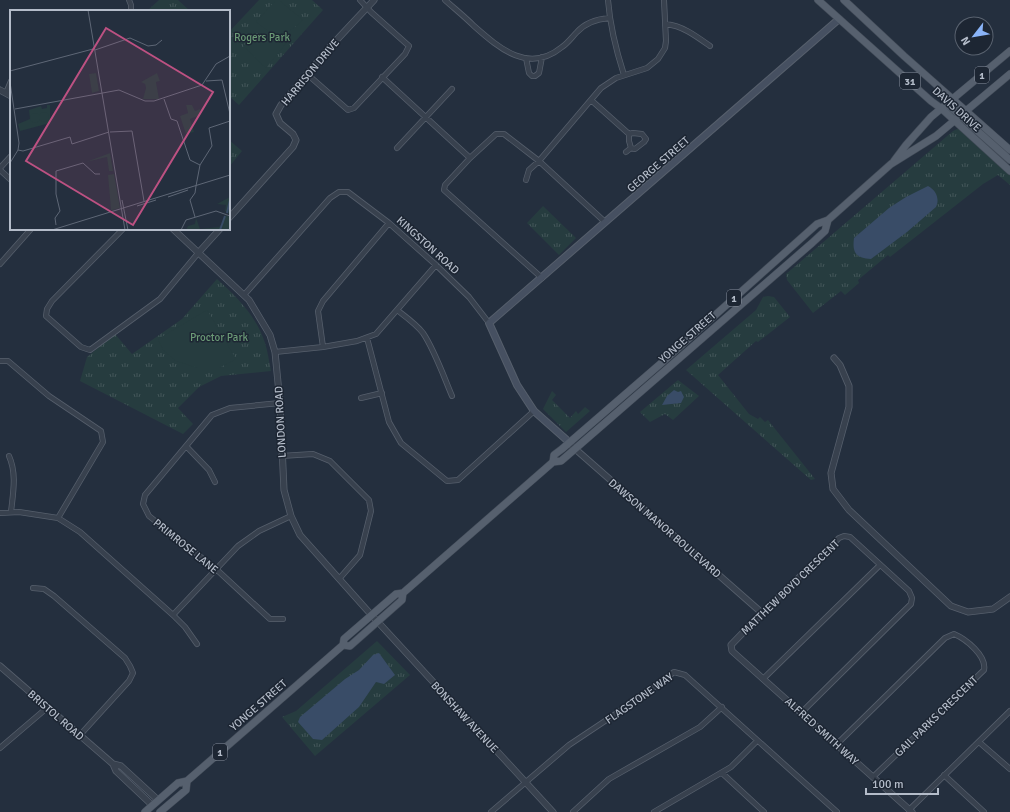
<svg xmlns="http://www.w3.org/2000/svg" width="1010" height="812" font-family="Signika,sans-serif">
	<defs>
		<pattern id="grass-tufts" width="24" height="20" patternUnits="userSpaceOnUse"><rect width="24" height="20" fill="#263c3f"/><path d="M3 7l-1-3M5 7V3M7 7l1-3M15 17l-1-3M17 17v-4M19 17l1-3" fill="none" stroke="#435659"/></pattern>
	</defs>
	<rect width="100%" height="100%" fill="#242f3e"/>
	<path fill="url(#grass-tufts)" d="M159 0H178L190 11H147Z
		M259 0H312L323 10 239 105 229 96V32Z
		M959 128 1010 175V185L998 175 983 184 890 257 888 255 858 280 859 283 845 295 841 291 813 313 787 280 786 274 953 131Z
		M229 140 242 151 229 167Z
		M543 206 576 238 559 255 527 223Z
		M217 279C237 297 257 317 265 343 268 352 269 362 271 371L221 376 199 387 178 408 193 424 183 434 80 381 87 357 115 334 132 354 182 319Z
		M768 296 774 297 790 317 758 342 756 341 718 375 749 414 758 419 760 417 765 422 768 420 815 479 811 480 686 370 756 310 763 297Z
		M678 380 699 396 673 420 665 414 650 422 640 412Z
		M552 391 556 395 552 400 570 418 576 411 578 414 585 407 590 411 566 432 543 409Z
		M377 641 410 675 315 756 282 717 296 711Z"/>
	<path fill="#263c3f" d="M275 1H280L303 20C283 38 278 39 256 22Z
		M262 36H277L287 42 266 68 243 46 250 40Z
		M207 310 236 359 219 368H198L176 361 163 350 158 339Z"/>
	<path fill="#394c67" d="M928 186C936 190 940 199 936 207L907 232 871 259C856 258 852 253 854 238L889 208 906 197Z
		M674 390 678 392 681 391 684 397 681 403 662 405 667 396Z
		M379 653 395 675 384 684 376 682 359 707 322 740 313 739 298 722 300 717 345 679 359 670 373 655Z"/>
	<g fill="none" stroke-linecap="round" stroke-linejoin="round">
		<defs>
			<path id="minor" d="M129 0 131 5V11
				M445 0C455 9 465 17 474 26 500 49 529 74 562 47 568 43 572 37 577 32 586 22 597 19 609 18
				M608 0C610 26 616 50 624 75
				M666 24C683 26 696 36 710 46
				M526 58 529 73 532 76H535L539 73 542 57
				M307 74 348 110 354 108 405 54 409 46 371 12 360 0
				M382 77 470 158
				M6 93 11 81
				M591 100 629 134
				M633 133 642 134 646 139 644 142 635 149 631 148 629 141V134Z
				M397 148 452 89
				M626 152 631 148
				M0 168 11 156
				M0 170 11 180
				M526 180 529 170 539 161 601 88 616 78 647 68 658 59 665 48 666 41 664 0
				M123 229 52 301 47 309 46 316 81 347 90 350 160 299 199 252
				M0 264 31 229
				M542 278 444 190 445 185 470 158 496 134H504L539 161 605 222
				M244 295 330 198 339 192H348L389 223 436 265 469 297 489 323
				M397 310C406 317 416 324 423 333 434 349 444 377 452 396
				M367 338 389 422 401 443 447 481 458 480 534 411
				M323 347 318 311 323 301 389 223
				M275 352 323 347 357 341 376 334 436 265
				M0 361H8L49 396 101 431 103 442 58 518
				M361 398 382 393
				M280 403 230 408 212 415 145 495 143 504 149 516 216 569 270 619H283
				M186 446 209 470 215 482
				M9 456C17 474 13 493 11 512
				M281 456 313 454 330 461 369 500 371 511 360 555 339 579
				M0 513 19 512 58 518 80 532 173 615 185 627 197 644
				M33 588 44 589 54 596 125 658 130 666 133 673 129 681 80 735
				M762 613 839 538 844 536 850 537 909 591 912 598 911 604 801 713
				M173 615 238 546 259 531 291 516
				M763 679 880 565
				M979 742 1010 769
				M837 744 945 638 954 634C966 639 987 656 984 670L873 777
				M0 748 48 707
				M722 773 764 812
				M944 775 984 812
				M909 810 1010 711
				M491 812 569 745 641 697 674 672 685 675 837 812
				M573 812 609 779 700 727 722 707
				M654 812 731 767 757 741"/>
			<path id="tertiary" d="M0 90 11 96
				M229 218 293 147 296 140 293 134 280 123 276 114 281 105 330 47 374 0
				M173 229 249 300 270 335 275 352 280 403 284 490 291 516 300 535 366 609 553 812
				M199 252 220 229
				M834 358 840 365 849 386V407L831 473 833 489 849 510 951 606 968 612 993 609 1010 597
				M573 447 762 613 731 645 732 651 912 812
				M0 666 113 764 116 771 152 805
				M113 764 121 766 158 800"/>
			<path id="secondary" d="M569 442 534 411 517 385 489 323 839 19"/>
			<path id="primary" d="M818 0 931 101 942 109 1010 171
				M844 0 904 56 1010 150
				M947 104 1010 160
				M894 161 906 145 931 117 1010 51
				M553 462 561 461 568 455 812 243 825 231 828 220
				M343 645 350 646 402 600 403 593
				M145 812 178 783 187 781 343 645 344 639 396 594 403 593 553 462 554 455 562 449 666 359 817 224 828 220 891 164 936 136 1010 74
				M160 812 186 790 187 781"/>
		</defs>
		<use href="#minor" stroke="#565f6c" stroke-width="6"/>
		<use href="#tertiary" stroke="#565f6c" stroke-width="7"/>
		<use href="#secondary" stroke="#565f6c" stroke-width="8"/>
		<use href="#primary" stroke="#414a57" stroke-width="8"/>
		<use href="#minor" stroke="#38414e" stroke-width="4.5"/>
		<use href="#tertiary" stroke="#38414e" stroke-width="5.5"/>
		<use href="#secondary" stroke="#465061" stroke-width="6"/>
		<use href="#primary" stroke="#56606e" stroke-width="7"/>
	</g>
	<g text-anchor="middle" stroke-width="3" stroke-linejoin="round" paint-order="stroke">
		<g fill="#1d2633" stroke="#878f9c" stroke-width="1">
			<rect x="975" y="67" width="14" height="16" rx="3"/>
			<rect x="900" y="73" width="20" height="16" rx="3"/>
			<rect x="727" y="290" width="14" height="16" rx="3"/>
			<rect x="213" y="744" width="14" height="16" rx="3"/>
		</g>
		<g font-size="10" font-weight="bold" fill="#b4bcc9">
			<text x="982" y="79">1</text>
			<text x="910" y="85">31</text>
			<text x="734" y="302">1</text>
			<text x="220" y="756">1</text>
		</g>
		<g font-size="11" fill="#6b9a76" stroke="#1d2633">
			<text x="262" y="41">Rogers Park</text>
			<text x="219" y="341">Proctor Park</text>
		</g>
		<g font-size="11" fill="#b4bcc9" stroke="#1d2633">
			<text transform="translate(310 72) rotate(-50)" y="4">HARRISON DRIVE</text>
			<text transform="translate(957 109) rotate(42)" y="4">DAVIS DRIVE</text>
			<text transform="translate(658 164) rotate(-41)" y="4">GEORGE STREET</text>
			<text transform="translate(428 245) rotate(42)" y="4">KINGSTON ROAD</text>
			<text transform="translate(687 337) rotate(-41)" y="4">YONGE STREET</text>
			<text transform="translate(280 422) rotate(-93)" y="4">LONDON ROAD</text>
			<text transform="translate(665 528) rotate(41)" y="4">DAWSON MANOR BOULEVARD</text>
			<text transform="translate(186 546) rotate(39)" y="4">PRIMROSE LANE</text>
			<text transform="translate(790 587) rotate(-44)" y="4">MATTHEW BOYD CRESCENT</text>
			<text transform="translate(639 698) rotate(-35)" y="4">FLAGSTONE WAY</text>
			<text transform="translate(258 705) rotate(-41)" y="4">YONGE STREET</text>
			<text transform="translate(56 715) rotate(41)" y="4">BRISTOL ROAD</text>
			<text transform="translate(936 716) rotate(-44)" y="4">GAIL PARKS CRESCENT</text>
			<text transform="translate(465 717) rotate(47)" y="4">BONSHAW AVENUE</text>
			<text transform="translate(822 731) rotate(42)" y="4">ALFRED SMITH WAY</text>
		</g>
	</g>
	<g transform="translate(10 10)">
		<rect width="220" height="220" fill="#242f3e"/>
		<path d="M86 63 89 81 82 83 79 64ZM147 63 150 71 146 72 149 89H133L136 78 135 74 131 72ZM37 95H40V113L10 121 8 114 20 109 19 100 31 96 32 99 37 98ZM176 95H182L185 101 190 99 191 105 180 109 184 122 176 124 170 106 178 103ZM100 143 103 161H99L97 147 76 152ZM104 164 110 198 95 202 101 200 98 165ZM216 205 220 207V220H176L178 216 185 214 186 208 190 219 209 217 213 213Z" fill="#263c3f"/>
		<path d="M220 187V200L219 204 215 201 216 195 207 194Z" fill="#263c3f"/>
		<path d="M29 107a5 5 0 1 1 10 0a5 5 0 1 1-10 0ZM20 108a5 5 0 1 1 10 0a5 5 0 1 1-10 0Z" fill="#263c3f"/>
		<path fill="none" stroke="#394c67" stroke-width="2" d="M217 203 220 190M210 220 215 206"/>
		<path fill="none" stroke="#5e6776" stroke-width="1" d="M78 0 115 220M85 40 120 28 138 36 146 35 152 30M0 61 83 39M196 71 212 70 220 104M0 72 9 133 8 140 0 153M154 89 161 109 167 111 180 150 190 155M5 99 109 80 135 91H144L192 75 206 54 220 46M100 122 122 121 134 191M8 140 13 141 60 127 62 134 99 122M186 176 190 155 202 136 199 118 220 111M158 187 178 180M112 190 118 220M127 196 146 190M185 207 180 190 185 183 186 176M46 215 45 208 50 201 46 184V161L73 153 85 164H90M42 220 220 165M171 220 176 210 206 201 220 206"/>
		<path fill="#bd5182" fill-opacity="0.15" stroke="#bd5182" stroke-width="2" d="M96 18 203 82 123 215 16 151Z"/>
		<rect width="220" height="220" fill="none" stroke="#b4bcc9" stroke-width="2"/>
	</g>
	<g transform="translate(974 36) rotate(239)"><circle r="19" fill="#1d2633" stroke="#59626f"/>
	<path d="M0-3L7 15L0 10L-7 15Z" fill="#8ab4f8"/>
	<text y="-6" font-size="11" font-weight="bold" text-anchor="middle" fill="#b4bcc9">N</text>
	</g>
	<path d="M866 788v6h72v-6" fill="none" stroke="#b4bcc9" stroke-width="2"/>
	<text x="872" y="788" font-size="12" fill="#b4bcc9" stroke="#1d2633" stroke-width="3" paint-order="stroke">100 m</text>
</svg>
